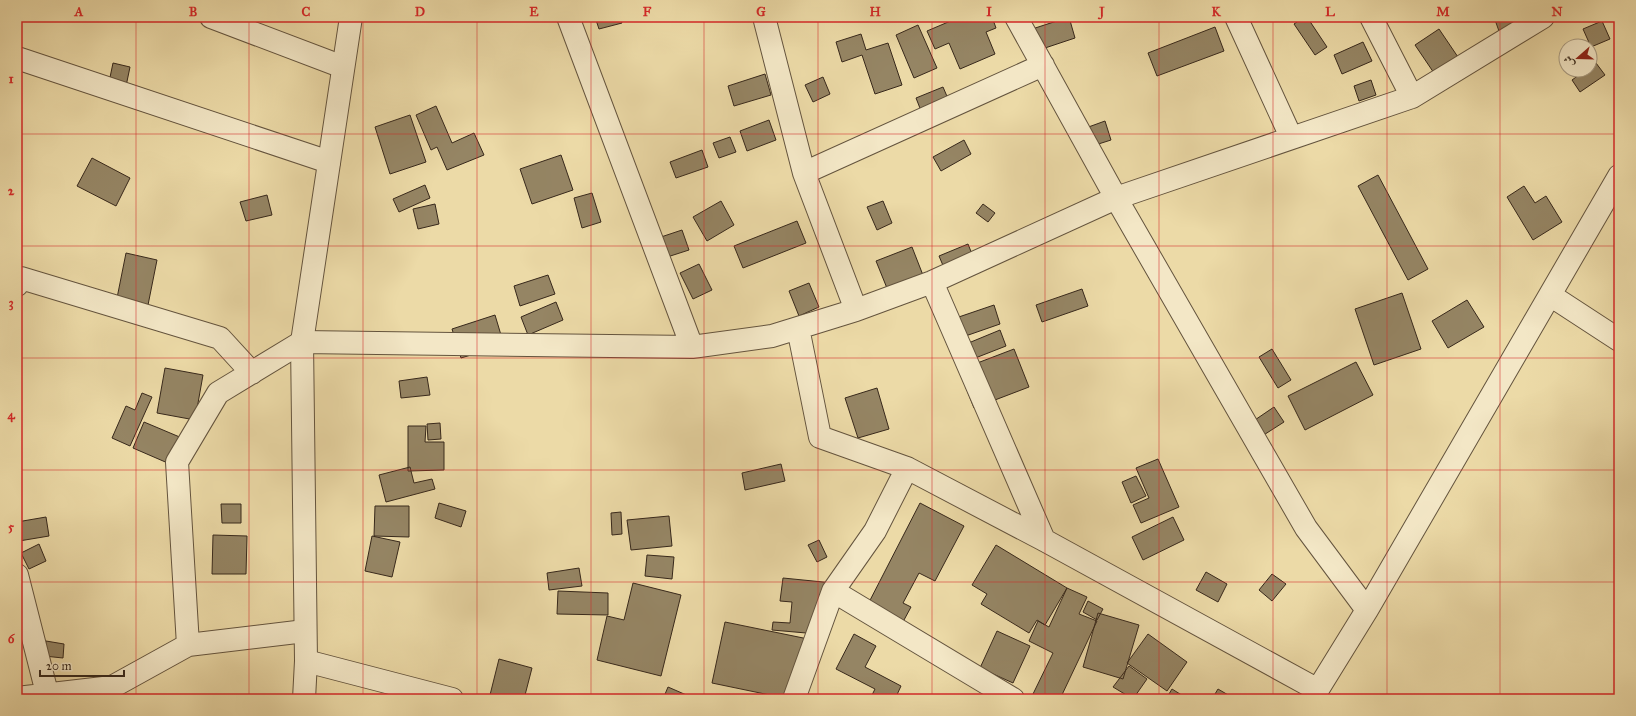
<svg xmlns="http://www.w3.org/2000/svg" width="1636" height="716" font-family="'IM FELL Great Primer',Amiri,serif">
	<rect width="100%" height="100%" fill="#ecdaa7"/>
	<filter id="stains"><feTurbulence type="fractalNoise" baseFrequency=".005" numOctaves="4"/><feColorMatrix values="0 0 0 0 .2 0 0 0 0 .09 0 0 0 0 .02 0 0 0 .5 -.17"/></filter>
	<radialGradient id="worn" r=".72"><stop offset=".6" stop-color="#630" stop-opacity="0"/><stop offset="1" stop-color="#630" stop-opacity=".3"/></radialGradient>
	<path fill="#958564" stroke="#37281b" d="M595 17H620L622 23 599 29Z
		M960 17H992L996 28 986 32 995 54 960 69 949 43 935 49 927 31Z
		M1069 17 1075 38 1030 53 1023 32Z
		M1304 17H1307L1327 47 1315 55 1294 24Z
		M1494 17H1513L1517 27 1500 34Z
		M1602 21 1610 39 1591 47 1583 29Z
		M918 25 937 68 914 78 896 35Z
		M1215 27 1224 51 1157 76 1148 53Z
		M1439 29 1460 60 1436 76 1415 45Z
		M861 34 866 50 888 43 902 85 875 94 862 55 842 62 836 42Z
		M1363 42 1372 61 1342 74 1334 55Z
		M113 63 130 67 125 91 108 87Z
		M1596 63 1605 75 1580 92 1572 80 1586 70H1590V67Z
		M765 74 771 95 734 106 728 86Z
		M823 77 830 94 813 102 805 85Z
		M1371 80 1376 95 1359 101 1354 86Z
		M943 87 955 115 927 126 916 98Z
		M436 106 452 143 474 133 484 155 447 170 437 147 431 150 416 115Z
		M410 115 426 162 390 174 375 127Z
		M769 120 776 140 747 151 740 131Z
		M1105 121 1111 140 1089 147 1083 129Z
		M730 137 736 152 719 158 713 143Z
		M964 140 971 154 941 171 933 157Z
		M702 150 708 167 676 178 670 162Z
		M561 155 573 190 532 204 520 169Z
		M92 158 130 178 116 206 77 186Z
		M1378 175 1428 269 1408 280 1358 186Z
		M425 185 430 198 399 212 393 199Z
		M1524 186 1535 203 1546 196 1562 222 1533 240 1507 197Z
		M592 193 601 222 582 228 574 198Z
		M267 195 272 215 246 221 240 202Z
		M721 201 734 225 707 241 693 217Z
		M883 201 892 223 877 230 867 207Z
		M435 204 439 224 418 229 413 209Z
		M983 204 995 213 988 222 976 213Z
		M797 221 806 243 743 268 734 246Z
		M682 230 689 250 661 259 655 239Z
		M968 244 978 269 950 282 939 256Z
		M912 247 928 288 893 303 876 261Z
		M126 253 157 260 145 320 114 313Z
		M699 264 712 290 693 299 680 273Z
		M548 275 555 294 520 306 514 286Z
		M809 283 819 307 799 316 789 291Z
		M1082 289 1088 306 1042 322 1036 305Z
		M1402 293 1421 349 1374 365 1355 309Z
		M1467 300 1484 327 1448 348 1432 321Z
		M556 302 563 320 528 335 521 317Z
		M994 305 1000 324 954 340 947 321Z
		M495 315 504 345 461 358 452 329Z
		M1000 330 1006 346 960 364 954 349Z
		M1014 349 1029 387 974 408 959 370Z
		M1272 349 1291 380 1278 388 1259 357Z
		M1356 362 1373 395 1305 430 1288 396Z
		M165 368 203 375 195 420 157 413Z
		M427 377 430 395 401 398 399 381Z
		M877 388 889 429 858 438 845 398Z
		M142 393 152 397 130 446 112 438 126 406 135 410Z
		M1274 407 1284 422 1259 438 1249 424Z
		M144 422 182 438 170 464 133 448Z
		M440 423 441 439 428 440 427 424Z
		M408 426H426L425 442H444V470L408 471Z
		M1158 459 1179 507 1141 523 1133 505 1149 498 1136 468Z
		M781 464 785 481 745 490 742 473Z
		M410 467 414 483 432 479 435 489 386 502 379 475Z
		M1136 476 1146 496 1131 503 1122 482Z
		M439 503 466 511 461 527 435 518Z
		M920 503 964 526 935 581 919 573 903 603 911 607 897 633 865 610Z
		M221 504H241V523H222Z
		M375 506H409V537L374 536Z
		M621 512 622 534 612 535 611 513Z
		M669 516 672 546 631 550 627 520Z
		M46 517 49 536 19 541 17 522Z
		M1173 517 1184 540 1143 560 1132 537Z
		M213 535 247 536 246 574H212Z
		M372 536 400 542 392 577 365 571Z
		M819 540 827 557 817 562 808 545Z
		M39 544 46 561 29 569 21 553Z
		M996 545 1067 588 1045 625 1037 620 1029 633 981 604 987 594 972 585Z
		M647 555 674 557 672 579 645 576Z
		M579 568 582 586 549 590 547 573Z
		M1206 572 1227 584 1218 602 1196 590Z
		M1272 574 1286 584 1272 601 1259 590Z
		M783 578 833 583 829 635 772 630 773 622 790 623 792 602 780 601Z
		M633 583 681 595 661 676 597 660 607 616 624 620Z
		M1067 588 1087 597 1079 614 1097 621 1060 699H1043L1033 694 1053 653 1029 641 1038 621 1049 627Z
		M558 591 608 593V615L557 614Z
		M1088 601 1103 609 1097 620 1083 612Z
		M1098 613 1139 625 1123 679 1083 667Z
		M725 622 813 640 789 699 712 683Z
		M997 631 1030 646 1013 683 980 668Z
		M854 634 876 646 865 667 901 686 895 699H870L875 689 836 669Z
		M1148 634 1187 662 1167 691 1127 663Z
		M46 641 64 644 63 658 44 656Z
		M499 659 532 668 524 699H489Z
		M1129 666 1147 679 1133 699 1113 687Z
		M668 687 691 697 690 699H663Z
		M1172 689 1188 699H1166Z
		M1218 689 1235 699H1212Z
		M738 695 753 699H737Z"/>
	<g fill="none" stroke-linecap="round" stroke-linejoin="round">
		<defs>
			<path id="minor" d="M211 17 343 67
				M568 17 692 347
				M764 17 804 173 856 310
				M1016 17 1116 198 1306 528 1367 610
				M1236 17 1291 137
				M1371 17 1412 97
				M17 58 329 162
				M804 173 1043 65
				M932 282 1044 540
				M17 285 21 278 220 338 252 373
				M1550 295 1619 340
				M798 328 820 437 907 468 1044 540 1318 690
				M17 575 47 693
				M833 591 1013 699
				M188 645 177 462 218 393 302 342 692 347 772 336 856 310 932 282 1116 198 1412 97 1543 17
				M306 661 452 699
				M17 698 112 687 188 645 305 631
				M794 699 833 591 875 531 907 468
				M1312 699 1367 610 1619 176"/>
			<path id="tertiary" d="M304 699 306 661 302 342 351 17"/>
		</defs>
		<use href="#minor" stroke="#64543e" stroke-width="24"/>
		<use href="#tertiary" stroke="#64543e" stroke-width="24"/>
		<use href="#minor" stroke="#f3e7c6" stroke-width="22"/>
		<use href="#tertiary" stroke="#f3e7c6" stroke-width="22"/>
	</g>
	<path fill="none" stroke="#d62828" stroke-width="1" stroke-opacity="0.55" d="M136 17V699M249 17V699M363 17V699M477 17V699M591 17V699M704 17V699M818 17V699M932 17V699M1045 17V699M1159 17V699M1273 17V699M1387 17V699M1500 17V699M17 134H1619M17 246H1619M17 358H1619M17 470H1619M17 582H1619"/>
	<rect width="1636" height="716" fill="none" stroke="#ecdaa7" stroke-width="44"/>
	<g transform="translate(1578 58) rotate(250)"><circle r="19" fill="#f3e7c6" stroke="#a89b82"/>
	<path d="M0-3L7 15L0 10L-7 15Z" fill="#8f2418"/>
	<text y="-6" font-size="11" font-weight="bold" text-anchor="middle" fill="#37281b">ش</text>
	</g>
	<path d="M40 670v6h84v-6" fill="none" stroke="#37281b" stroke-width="2"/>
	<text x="46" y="670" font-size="12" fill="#37281b" stroke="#f3e7c6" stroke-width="3" paint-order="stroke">20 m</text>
	<rect x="22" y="22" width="1592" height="672" fill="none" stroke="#d62828" stroke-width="1.5"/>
	<g font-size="13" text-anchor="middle" font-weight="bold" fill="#d62828">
		<text x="79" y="16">A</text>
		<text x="193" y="16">B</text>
		<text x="306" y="16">C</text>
		<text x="420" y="16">D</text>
		<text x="534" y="16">E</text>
		<text x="647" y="16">F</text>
		<text x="761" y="16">G</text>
		<text x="875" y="16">H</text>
		<text x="989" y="16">I</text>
		<text x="1102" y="16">J</text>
		<text x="1216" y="16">K</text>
		<text x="1330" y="16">L</text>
		<text x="1443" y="16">M</text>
		<text x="1557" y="16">N</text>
		<text x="11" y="83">1</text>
		<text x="11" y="195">2</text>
		<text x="11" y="307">3</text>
		<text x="11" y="419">4</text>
		<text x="11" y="531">5</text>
		<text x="11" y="643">6</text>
	</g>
	<rect width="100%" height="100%" filter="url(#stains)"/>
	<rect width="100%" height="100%" fill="url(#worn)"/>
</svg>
